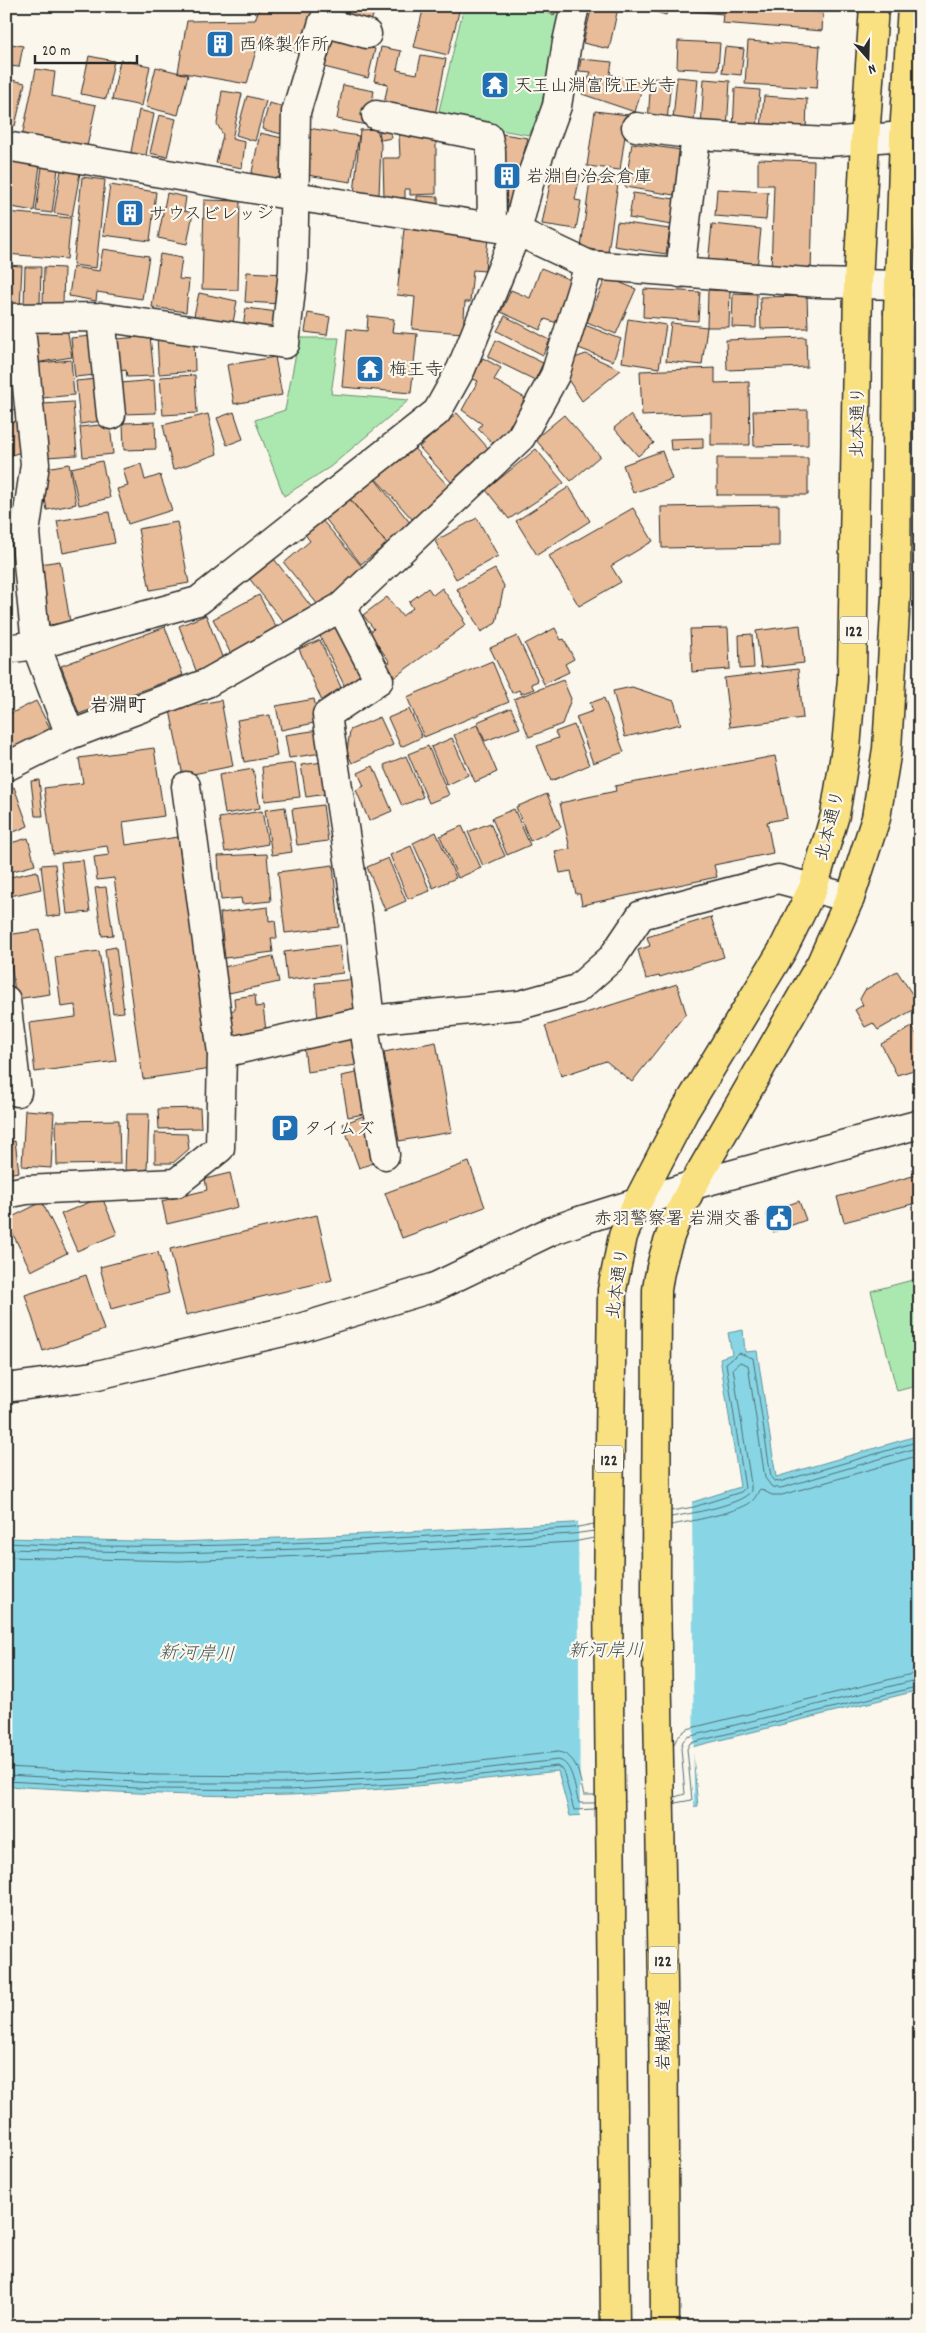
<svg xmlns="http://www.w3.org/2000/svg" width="926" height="2333" font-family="Dekko,'Klee One',sans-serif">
	<rect width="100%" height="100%" fill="#fbf7ec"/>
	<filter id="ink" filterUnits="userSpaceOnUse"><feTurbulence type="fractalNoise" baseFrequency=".02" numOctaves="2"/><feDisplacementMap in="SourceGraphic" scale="10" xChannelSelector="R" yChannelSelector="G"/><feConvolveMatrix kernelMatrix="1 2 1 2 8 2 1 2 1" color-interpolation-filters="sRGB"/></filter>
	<g filter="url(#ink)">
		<path fill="#abe8af" stroke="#6b8a6d" d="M464 6H562L557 20 540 114 529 135 437 119Z
			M299 338H339L331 394 409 400 330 467 284 496 255 420 285 410Z
			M920 1278V1385L897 1391 871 1291Z"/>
		<path fill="#88d6e5" stroke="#63929b" d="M743 1330 745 1352 757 1351 776 1477 920 1435V1690L692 1747 698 1806 570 1816 558 1771C469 1781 380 1791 290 1795 196 1798 101 1791 6 1786V1538L178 1542 330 1536 573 1523 693 1502 740 1487 720 1358 732 1354 728 1333Z"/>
		<path fill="#fbf7ec" d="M692 1499 694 1809 580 1818 578 1520Z"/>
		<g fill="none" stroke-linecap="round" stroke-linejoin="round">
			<path stroke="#506f75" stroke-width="1" d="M671 1511 694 1507 741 1492 745 1488 726 1363 739 1353 753 1358 771 1477 774 1481 779 1482 920 1441
				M671 1517C688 1514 742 1505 751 1491V1484L733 1368 740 1362 748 1365 765 1478 772 1487 781 1488 920 1447
				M671 1525C688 1522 739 1512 751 1502 756 1498 757 1493 760 1489L772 1495H782L920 1455
				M6 1543C195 1553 384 1538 573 1528L594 1524
				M6 1549 179 1553 331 1548 573 1534 594 1531
				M6 1557 179 1561 331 1555 573 1542 594 1538
				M674 1744 678 1736 687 1729 920 1672
				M6 1767 156 1775 288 1776 412 1769 558 1752C579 1755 579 1779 584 1795H595
				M6 1775 156 1783H288L413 1777 558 1760C574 1763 574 1790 579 1803H595
				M6 1781 155 1789 288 1790 413 1783 557 1766 563 1770 574 1810 595 1809
				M675 1797 685 1794 681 1748 683 1741 687 1737 920 1679
				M675 1803 692 1800 687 1749 690 1743 920 1686"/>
		</g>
		<path fill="#e8bc98" stroke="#2b2b2b" d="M260 6H295L316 10 303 54 258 43 247 84 178 72 187 21 255 20Z
			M327 6H376L370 25 326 10Z
			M382 6H391L388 14 380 11Z
			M424 6 460 8 448 55 414 47Z
			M530 6H557L554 15Z
			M592 6 618 8 609 49 583 43Z
			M636 6H669L666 15Z
			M692 6H769V9L823 13 822 31 722 23 723 14 691 11Z
			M328 37 375 49 368 78 320 66Z
			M678 41 720 43 718 70 677 68Z
			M748 41 820 46 817 88 745 84Z
			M11 44 23 46 19 67 8 66Z
			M381 47 401 51 397 70 417 74 421 55 446 59 435 115 384 104 388 84 374 81Z
			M725 47 744 49 741 75 722 73Z
			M89 56 114 61 106 99 81 94Z
			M581 59 612 62 610 74 643 84 635 112 582 94 591 72 579 71Z
			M120 60 150 66 142 106 112 100Z
			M156 67 188 75 178 115 146 107Z
			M36 69 55 72 52 96 96 105 86 151 22 137Z
			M677 77 698 79 694 121 673 119Z
			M651 78 671 79 667 122 648 121Z
			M8 79 25 83 15 126 6 124Z
			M704 79 730 81 727 130 701 128Z
			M343 85 374 91 367 125 337 119Z
			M735 88 760 90 757 131 733 130Z
			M222 91 242 94 232 139 245 142 242 168 216 163 223 135 217 124Z
			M247 96 266 101 255 141 236 135Z
			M764 96 807 99 806 132 761 129Z
			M269 103 292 109 285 135 262 129Z
			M139 110 154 114 145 160 130 157Z
			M595 111 628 115 620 170 587 166Z
			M159 115 176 119 167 157 150 153Z
			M308 128 359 136 351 182 301 174Z
			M377 129 381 144 379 195H354L360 130Z
			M390 130 392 138 381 140 379 132Z
			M260 133 287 139 278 182 251 177Z
			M496 133 528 138 507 214H499Z
			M411 134V138L414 137V134L436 138V194L410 195V189H405V198L384 199 383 158H400L399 135Z
			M632 143 681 150 674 195 625 187Z
			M6 159 40 165 34 211 6 206Z
			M758 159 814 161 811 272 771 270 774 185H758Z
			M42 167 58 169 52 213 36 211Z
			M553 169 580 175 575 200 581 201 576 229 542 224Z
			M61 170 80 173 72 216 54 213Z
			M82 177 105 180 96 268 73 265Z
			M590 180 618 184 608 252 581 248Z
			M110 185 156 192 150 241 103 235Z
			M717 189 768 192 766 220 715 216Z
			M167 193 186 197 184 211 193 213 187 244 158 238Z
			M633 193 682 200 678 226 629 218Z
			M417 196 438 197V206H417Z
			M204 200 240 201 238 290 202 289Z
			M6 212 71 218 67 259 6 254Z
			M617 222 670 229 666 254 614 246Z
			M712 224 761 229 757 269 708 264Z
			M404 229 488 237 485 271 473 270 470 302H465L463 333 412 329 415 297 397 295Z
			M103 249 149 256 142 299 97 292 96 301 69 296 73 267 99 271Z
			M160 254 182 258 179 279 189 280 186 312 152 307Z
			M6 265 22 266 20 308 6 307Z
			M25 267H41L40 305H24Z
			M44 267 64 268 63 304H43Z
			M541 268 573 281 557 323 545 319 540 330 501 312 511 290 530 298Z
			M247 272 284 274 282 304 245 302Z
			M606 277 636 289 616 334 587 322Z
			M644 289 700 292 698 321 643 317Z
			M708 290 730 291 729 327H707Z
			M199 293 237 301 232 328 193 320Z
			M733 293 757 294 756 328 732 327Z
			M807 296 808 328 761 329 760 297Z
			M246 308 278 312 275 337 242 333Z
			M308 313 330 317 327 335 305 332Z
			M368 316 394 319 392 332 417 334 411 393 342 387 347 329 367 331Z
			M505 316 550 340 543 355 497 331Z
			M628 319 666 325 659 368 622 362Z
			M66 322 72 357 35 363 31 327Z
			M671 323 707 327 702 365 666 361Z
			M582 324 621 339 613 361 573 346Z
			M157 335 194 337 195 371 159 374Z
			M7 336 13 372 6 373V337Z
			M91 336 96 375 75 377 71 338Z
			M150 336 154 376 127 377 126 370 119 371 117 339Z
			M806 337 807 367 727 370 726 340Z
			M496 340 543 363 535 380 488 357Z
			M586 354 621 370 582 401 567 378 569 360Z
			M275 357 282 395 234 404 227 365Z
			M483 358 501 368 494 380 525 398 522 404 527 407 517 425 511 423 497 447 478 429 482 424 462 410 478 381 471 378Z
			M71 360 74 395 42 398 39 363Z
			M715 368V383L749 382 750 445H711V413L642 416 640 371Z
			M195 375 197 413 163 415 160 377Z
			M15 376 19 397 6 399V377Z
			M97 379 101 421 80 424 76 381Z
			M154 380 156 413 122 414 121 383Z
			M73 402 77 455 47 457 43 404Z
			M808 410V445L754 446 753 411Z
			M234 412 243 439 227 445 217 418Z
			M457 413 488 448 451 482 419 447Z
			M208 414 217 454 173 470 163 425Z
			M564 415 600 456 571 481 535 439Z
			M630 415 654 443 638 456 614 428Z
			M6 419 8 424 16 421 27 450 6 457Z
			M155 422 156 449 124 450 123 423Z
			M110 424 113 454 83 457 80 427Z
			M703 438V448L671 450 670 439Z
			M411 445 449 487 413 520 375 478Z
			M536 449 564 483 509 519 486 490Z
			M662 451 672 479 633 493 623 465Z
			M717 458H808V495H717Z
			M102 461 110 498 79 505 71 468Z
			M69 464 76 504 47 510 40 469Z
			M141 464 145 480 160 475 172 510 128 524 117 489 128 486 123 469Z
			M374 478 411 524 387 544 349 498Z
			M569 487 590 521 537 555 516 521Z
			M349 498 387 544 361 564 324 517Z
			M779 505V546L662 548 661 507Z
			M633 508 653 541 611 566 621 582 579 606 549 556Z
			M109 512 115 543 63 553 57 521Z
			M477 518 498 556 456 579 435 541Z
			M321 519 364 569 319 606 284 563 310 541 304 533Z
			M177 522 189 583 150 590 138 529Z
			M274 559 313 609 288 628 249 578Z
			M60 561 70 622 49 625 40 564Z
			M495 569 504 586 496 623 481 632 457 589Z
			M428 588 433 595 442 588 464 619 463 620 466 625 392 679 383 666 390 662 369 633 374 629 363 615 387 597 402 616 413 608 409 602Z
			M259 595 278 631 232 656 213 619Z
			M206 615 224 662 197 673 179 626Z
			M339 625 367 683 348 693 319 634Z
			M800 625 804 663 761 668 756 631Z
			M165 627 183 675 79 714 61 666Z
			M555 628 561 640 564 639 574 659 565 664 569 672 544 684 525 644Z
			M728 628 730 669 692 672 690 629Z
			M752 634 754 668 740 669 739 635Z
			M517 636 538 681 531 684 534 689 521 694 519 690 512 693 490 648Z
			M320 640 346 699 325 708 299 649Z
			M492 661 509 702 424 737 407 697Z
			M798 669 803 718 730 727 724 678Z
			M563 680 571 699 562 724 529 737 514 699Z
			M632 687 674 701 681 724 625 737 613 691Z
			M604 698 624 752 593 763 576 717 593 711 590 703Z
			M314 699 319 722 281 730 276 706Z
			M221 700 233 766 183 776 170 710Z
			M36 701 53 734 6 757V716Z
			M511 708 520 728 485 741 477 722Z
			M409 709 422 737 401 747 388 718Z
			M270 715 277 756 244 762 237 720Z
			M380 717 393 745 352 763 347 752 350 730Z
			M477 725 497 772 475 782 454 735Z
			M574 725 589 765 551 781 537 746 558 738 555 732Z
			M319 730 322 753 289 758 285 735Z
			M452 738 468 775 447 785 431 747Z
			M428 746 449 795 429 803 408 754Z
			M154 748 164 816 123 822 126 845 178 837 211 1069 143 1079 114 878 97 880 94 857 109 855 107 846 53 854 44 788 83 783 79 758Z
			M406 756 423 797 402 806 384 765Z
			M775 756 787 818 767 822 773 853 714 865 717 877 582 905 580 894H576L571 871 560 873 555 851 570 849 560 803 616 791 615 786Z
			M323 762 327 794 306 797 301 765Z
			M295 763 300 797 265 801 262 767Z
			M373 766 392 811 369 821 356 790 364 786 358 773Z
			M253 769 260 808 225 814 219 775Z
			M39 780 43 816H35L31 781Z
			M14 787 28 826 14 832 10 820 6 821V789Z
			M547 794 561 827 530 841 516 807Z
			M323 805 328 841 297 845 292 809Z
			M285 807 292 852 272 855 265 810Z
			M514 809 530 845 507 855 492 818Z
			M262 811 268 844 225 852 219 818Z
			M490 823 505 856 483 866 468 832Z
			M462 826 481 868 458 878 440 836Z
			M8 832 11 843 28 838 35 865 6 873V833Z
			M436 832 456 878 433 888 413 843Z
			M411 846 430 891 408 899 390 855Z
			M267 854 271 901 242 904 241 898 221 900 218 856Z
			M388 858 406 901 385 910 367 867Z
			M83 860 90 912 67 914 61 862Z
			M55 864 61 915 47 917 41 865Z
			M333 865 339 927 285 933 278 872Z
			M37 871 41 889 6 897V878Z
			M106 887 113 935 102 936 95 888Z
			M268 907 269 921 275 920 277 938H271L273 952 225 958 220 913Z
			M711 917 724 957 660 977 659 976 646 979 638 950 650 946 647 937Z
			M40 930 50 994 16 999 7 935Z
			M339 945 343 973 287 980 284 952Z
			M116 947 124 1012 113 1013 105 949Z
			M99 951 116 1061 35 1072 29 1023 76 1017 75 1005 61 1007 55 957Z
			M273 956 279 982 229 993 224 967Z
			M897 971 920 1006 878 1030 873 1023 865 1027 855 1010 863 1005 860 999 865 990Z
			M357 979 360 1016 318 1020 315 983Z
			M677 984 686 1013 632 1082 606 1061 561 1076 545 1026Z
			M255 995 256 1007 263 1006 266 1031 230 1036 226 1011 235 1010 234 998Z
			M912 1027 918 1037 920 1035V1068L897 1075 881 1044Z
			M360 1038 364 1064 307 1072 304 1046Z
			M436 1042 452 1132 399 1141 384 1052Z
			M366 1071 374 1112 348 1117 341 1076Z
			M200 1108 201 1128 159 1129 158 1109Z
			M25 1110 54 1112 51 1168 22 1166Z
			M127 1114H149L147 1171H125Z
			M363 1116 379 1161 359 1168 343 1124Z
			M119 1120 120 1164 57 1165 56 1121Z
			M155 1133 187 1134 189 1149 173 1163H155Z
			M15 1141 19 1172 6 1174V1142Z
			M469 1162 485 1207 402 1238 385 1193Z
			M230 1173 238 1207 167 1224 162 1201 207 1190 205 1179Z
			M920 1174V1202L844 1222 837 1197Z
			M102 1197 117 1234 77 1251 61 1214Z
			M799 1201 806 1220 773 1232 766 1213Z
			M42 1202 67 1253 31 1271 6 1220Z
			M317 1215 332 1280 186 1315 170 1249Z
			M158 1252 169 1293 111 1309 100 1267Z
			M86 1275 104 1330 43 1351 25 1295Z"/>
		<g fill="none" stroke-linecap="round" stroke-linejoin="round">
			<defs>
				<path id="minor" d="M376 115 488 137 491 151 492 226
					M636 127 696 135
					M6 146 294 196 517 231 589 265 819 283 899 285
					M680 273 696 135 828 142 904 136
					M898 312 920 310
					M101 317 111 415
					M6 318 101 317 285 344 293 271 296 112 323 22 367 34
					M20 318 35 464 25 533 36 645 70 735
					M341 607 379 680 327 715 359 926 370 1020
					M6 649 36 645 198 601 437 412 461 369 517 231 530 180 557 106 567 42 575 6
					M6 767 70 735 207 683 341 607 521 437 555 375 589 265
					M186 786 222 1053
					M6 1000 17 1092
					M363 1021 385 1155
					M6 1194 26 1190 176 1183 220 1148 222 1053 370 1020 520 1005 577 989 612 958 641 915 778 879 850 898
					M6 1388 93 1376 300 1328 435 1287 551 1231 579 1221 693 1185 920 1124"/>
				<path id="highway" d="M615 2327 608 1594 612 1290 623 1236 637 1203 684 1112 782 951 813 888 835 815 846 748 852 678 858 284 865 140 874 6
					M665 2327 663 1985 656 1593 657 1290C662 1250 675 1221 693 1185L821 963 850 898 876 818 887 749 896 596 898 312 904 136 912 6"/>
			</defs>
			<use href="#minor" stroke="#2b2b2b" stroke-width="31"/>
			<use href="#highway" stroke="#2b2b2b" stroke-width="31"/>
			<use href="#minor" stroke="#fbf7ec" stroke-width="28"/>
			<use href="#highway" stroke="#f9e181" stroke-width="28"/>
		</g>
	</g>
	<defs>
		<symbol id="building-square" viewBox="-11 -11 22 22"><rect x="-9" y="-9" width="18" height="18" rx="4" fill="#1f6fb2" stroke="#fbf7ec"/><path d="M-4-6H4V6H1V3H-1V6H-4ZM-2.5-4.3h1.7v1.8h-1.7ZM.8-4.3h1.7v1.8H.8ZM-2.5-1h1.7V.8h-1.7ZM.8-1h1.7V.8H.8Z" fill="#fff"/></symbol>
		<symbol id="temple-square" viewBox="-11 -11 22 22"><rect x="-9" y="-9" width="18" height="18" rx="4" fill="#1f6fb2" stroke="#fbf7ec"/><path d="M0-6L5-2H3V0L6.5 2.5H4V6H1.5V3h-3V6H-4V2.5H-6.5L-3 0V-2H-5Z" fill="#fff"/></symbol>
		<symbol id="parking-square" viewBox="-11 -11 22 22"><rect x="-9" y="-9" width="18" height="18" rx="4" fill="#1f6fb2" stroke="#fbf7ec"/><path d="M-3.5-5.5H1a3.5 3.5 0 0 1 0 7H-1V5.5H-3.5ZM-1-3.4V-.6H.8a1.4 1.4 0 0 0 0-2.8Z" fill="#fff"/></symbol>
		<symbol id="civic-square" viewBox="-11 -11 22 22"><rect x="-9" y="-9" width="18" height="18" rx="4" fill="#1f6fb2" stroke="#fbf7ec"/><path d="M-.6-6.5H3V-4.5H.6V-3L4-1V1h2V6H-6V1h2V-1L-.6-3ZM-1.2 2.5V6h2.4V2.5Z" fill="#fff"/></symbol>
	</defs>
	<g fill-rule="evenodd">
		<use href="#building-square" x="204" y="28" width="32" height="32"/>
		<use href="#temple-square" x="479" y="69" width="32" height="32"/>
		<use href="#building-square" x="491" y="160" width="32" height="32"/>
		<use href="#building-square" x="114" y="197" width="32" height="32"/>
		<use href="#temple-square" x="354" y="353" width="32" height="32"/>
		<use href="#parking-square" x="269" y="1112" width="32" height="32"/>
		<use href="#civic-square" x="763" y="1202" width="32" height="32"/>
	</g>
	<g text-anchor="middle" stroke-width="4.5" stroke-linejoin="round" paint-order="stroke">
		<g fill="#fbf7ec" stroke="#696865" stroke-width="1">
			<rect x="840" y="616.5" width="28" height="27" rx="4"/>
			<rect x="595" y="1445.5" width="28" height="27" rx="4"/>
			<rect x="649" y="1946.5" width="28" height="27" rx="4"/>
		</g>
		<g font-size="16" font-weight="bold" fill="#2b2b2b">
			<text x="854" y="636">122</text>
			<text x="609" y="1465">122</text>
			<text x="663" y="1966">122</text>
		</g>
		<g font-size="18" fill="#2b2b2b" stroke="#fbf7ec" text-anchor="start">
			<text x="239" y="50">西條製作所</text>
			<text x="514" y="91">天王山淵富院正光寺</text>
			<text x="526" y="182">岩淵自治会倉庫</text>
			<text x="149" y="219">サウスビレッジ</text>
			<text x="389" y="375">梅王寺</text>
			<text x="304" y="1134">タイムズ</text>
			<text x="760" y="1224" text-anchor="end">赤羽警察署 岩淵交番</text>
		</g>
		<g font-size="18" fill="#2b2b2b" stroke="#fbf7ec">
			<text transform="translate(857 422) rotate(-89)" y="6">北本通り</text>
			<text transform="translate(829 825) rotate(-76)" y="6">北本通り</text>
			<text transform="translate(617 1283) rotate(-82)" y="6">北本通り</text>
			<text transform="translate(663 2035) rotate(-90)" y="6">岩槻街道</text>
		</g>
		<g font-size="19" font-weight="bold" fill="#2b2b2b" stroke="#fbf7ec">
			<text x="118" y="711">岩淵町</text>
		</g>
		<g font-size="19" font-style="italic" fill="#42565a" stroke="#fbf7ec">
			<text x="606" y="1656">新河岸川</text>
			<text transform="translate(197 1652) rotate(2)" y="7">新河岸川</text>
		</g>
	</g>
	<rect width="926" height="2333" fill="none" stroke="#fbf7ec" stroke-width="25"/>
	<rect x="12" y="12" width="901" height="2308" fill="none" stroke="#2b2b2b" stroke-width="2" filter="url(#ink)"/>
	<g transform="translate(868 58) rotate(160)" stroke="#fbf7ec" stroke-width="4" paint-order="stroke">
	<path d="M0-4L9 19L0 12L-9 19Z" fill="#2b2b2b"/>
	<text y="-8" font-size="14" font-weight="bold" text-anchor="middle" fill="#2b2b2b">N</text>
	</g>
	<path d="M35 55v8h102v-8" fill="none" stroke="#2b2b2b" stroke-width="2.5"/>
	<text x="42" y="55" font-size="15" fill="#2b2b2b" stroke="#fbf7ec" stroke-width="4" paint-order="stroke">20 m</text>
</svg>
